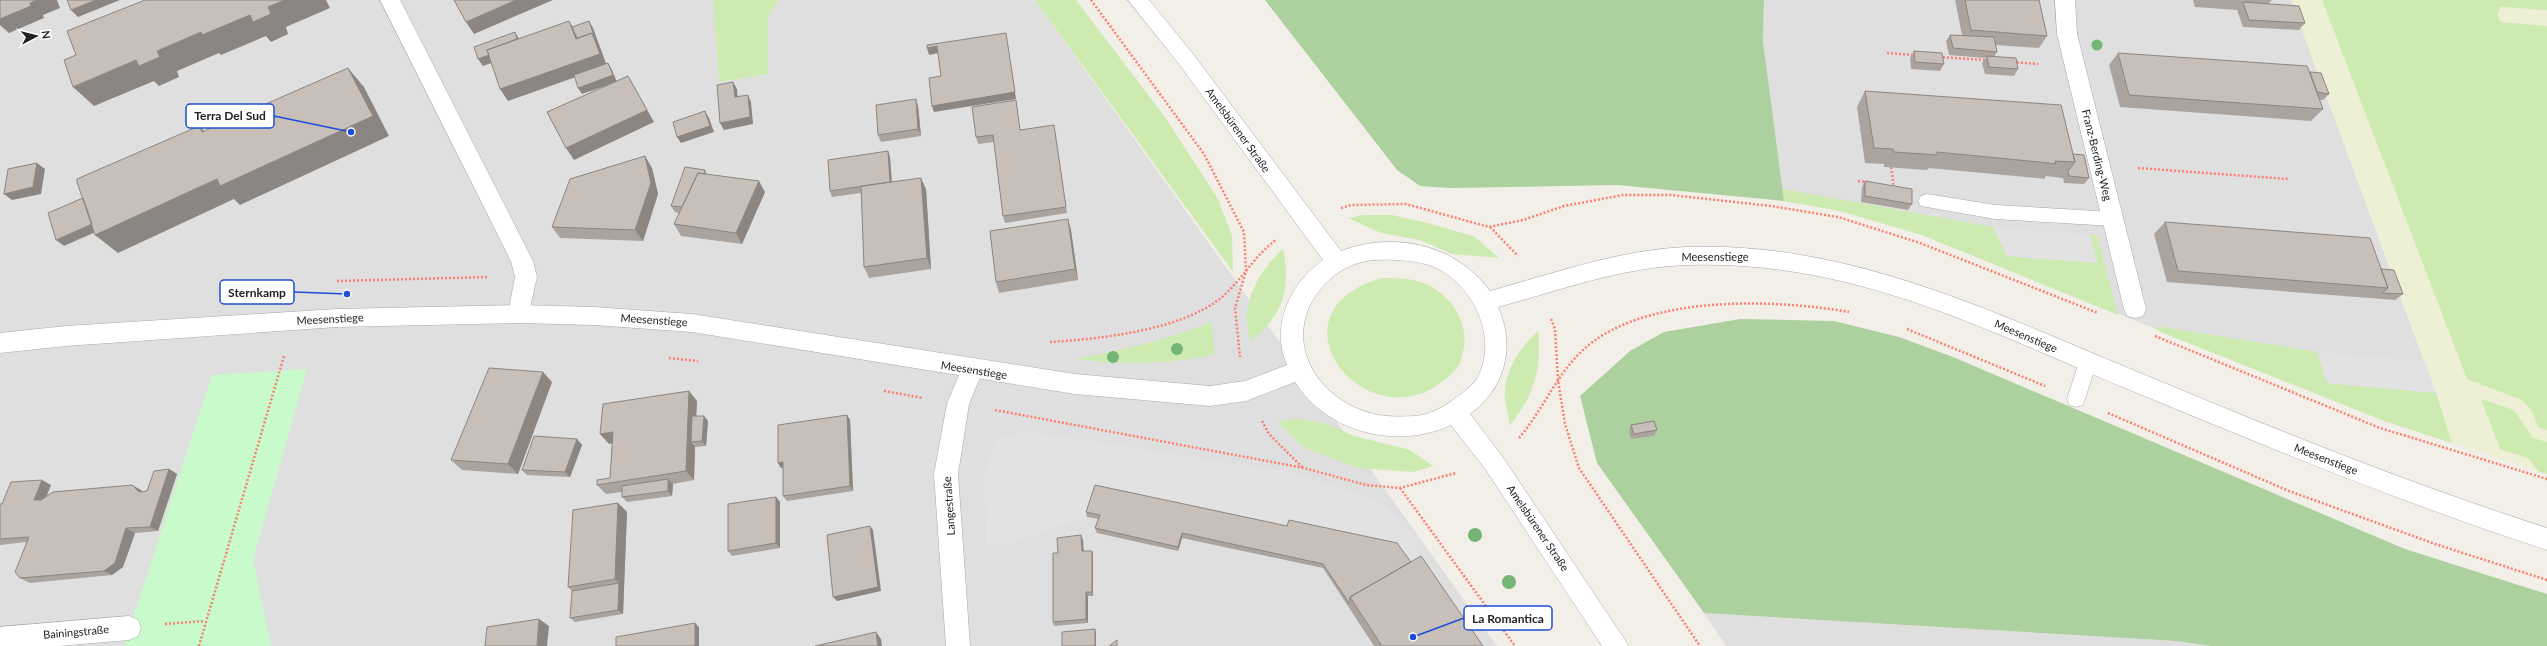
<svg xmlns="http://www.w3.org/2000/svg" width="2547" height="646" font-family="Lato,sans-serif">
	<rect width="100%" height="100%" fill="#f2efe9"/>
	<path fill="#e0dfdf" d="M0 0H713L719 82 768 74V17L779 0H1035L1497 646H0Z
		M1764 0H2291L2437 396 2452 443 2387 422 1922 235 1840 211 1784 201 1763 41Z
		M1704 613 2177 641 2211 646H1726Z"/>
	<path fill="#eef0d5" d="M2291 0H2547V474L2452 443 2437 396Z"/>
	<path fill="#cdebb0" d="M713 0H779L768 17V74L719 82Z
		M1035 0H1076L1165 117 1218 199 1232 236 1233 272Z
		M2322 0H2547V10L2501 7 2497 14 2501 22 2547 26V430L2539 428 2531 410 2522 400 2467 379Z
		M1783 189 1993 227 2007 256 2097 263 2090 235H2097L2118 315 1922 235 1840 211 1784 201Z
		M1363 215H1392L1432 224 1475 237 1499 258 1452 254 1420 240 1381 233 1348 218Z
		M1283 248C1291 289 1284 315 1250 341 1249 332 1246 322 1247 313 1249 288 1266 265 1283 248Z
		M1382 278C1396 278 1410 278 1423 283 1452 294 1472 326 1462 355 1461 360 1460 365 1456 369 1376 458 1256 313 1382 278Z
		M1211 322 1215 354C1168 365 1122 365 1074 359 1122 351 1165 340 1211 322Z
		M2156 326 2317 352 2327 383 2436 393 2452 443 2387 422 2158 331Z
		M1538 331C1542 369 1534 396 1510 425 1508 414 1504 401 1505 390 1507 366 1521 347 1538 331Z
		M2481 399 2514 410 2533 438 2547 442V474L2539 472 2529 459 2500 449Z
		M1299 419 1324 423 1354 436 1410 450 1433 466 1413 472 1357 468 1303 447 1277 421Z"/>
	<path fill="#add19e" d="M1265 0H1764L1763 41 1784 201 1617 185 1449 188 1420 186 1397 170Z
		M1740 319 1834 321 1899 337 1953 357 2405 549 2547 594V646H2211L2177 641 1704 613 1597 463 1580 396 1630 351 1664 332Z"/>
	<path fill="#c8facc" d="M307 369 253 560 271 646H124L212 375Z"/>
	<path fill="#e2e2e2" d="M1993 227 2090 235 2097 263 2007 256Z
		M2317 352 2425 361 2436 393 2327 383Z
		M1026 431 1284 471 1376 499 1417 536 1418 567 1287 531 1087 517 1007 545 986 546 985 469 996 439Z"/>
	<g fill="none" stroke-linecap="round" stroke-linejoin="round">
		<defs>
			<path id="service" d="M1927 194 1995 205 2113 212 2119 214 2122 219 2119 224 2113 226 1995 219 1921 206 1918 201 1921 196Z
				M2088 354 2094 356 2097 362 2085 399 2083 405 2076 407 2069 405 2067 399 2079 362 2082 356Z"/>
			<path id="minor" d="M380 0H400L533 261 537 277 527 321 519 323 511 321 508 314 515 277 511 261Z
				M2055 0H2075L2077 34 2146 309 2143 316 2135 318 2127 316 2124 309 2057 34Z
				M972 360 980 363 983 370 969 404 958 474 970 646H946L934 474 947 404 964 363Z
				M129 616 138 620 141 628 138 636 129 640 59 646H0V627Z"/>
			<path id="tertiary" d="M1128 0H1149L1193 54 1341 251C1394 231 1455 244 1490 291 1555 273 1619 250 1686 247 1851 241 1996 314 2145 375 2277 430 2410 484 2547 528V550C2408 505 2273 449 2137 393 1987 331 1856 260 1688 265 1622 267 1561 290 1498 307 1516 346 1505 389 1470 414L1502 456 1629 646H1602L1486 470 1451 425C1398 450 1327 433 1295 382L1246 401 1210 406 1075 394 692 332 594 325 519 323 336 327 66 346 0 353V333L66 326 336 309 519 305 594 307 692 314 1075 374 1210 386 1245 381 1287 365C1270 326 1290 283 1323 260L1179 64ZM1375 260C1393 259 1412 260 1429 265 1472 280 1501 339 1476 380 1470 388 1461 394 1453 400 1442 408 1429 415 1415 416 1397 417 1378 417 1361 410 1307 389 1282 329 1325 284 1338 270 1356 261 1375 260Z"/>
		</defs>
		<use href="#service" stroke="#a9a9a9" stroke-width="1"/>
		<use href="#minor" stroke="#a9a9a9" stroke-width="1"/>
		<use href="#tertiary" stroke="#a9a9a9" stroke-width="1"/>
		<path stroke="#fa8072" stroke-width="2.5" stroke-dasharray="2 2" stroke-linecap="butt" d="M1091 0 1204 154 1244 232 1246 271 1235 308 1240 357
			M1887 53 1914 55
			M1939 57 1986 60
			M2013 62 2038 64
			M1891 167 1894 187
			M2138 168 2288 179
			M1858 181 1867 182
			M1341 208 1351 205 1406 204 1489 227 1523 220 1564 206 1623 195H1671L1771 206 1838 217 1920 243 2098 313
			M1490 227 1518 256
			M337 281 488 277
			M1551 319 1555 329 1558 380 1565 424 1579 468 1700 646
			M1907 329 2045 386
			M2155 336 2380 428 2547 479
			M1050 342C1100 339 1183 330 1222 297 1242 280 1254 256 1276 240
			M669 358 698 361
			M884 391 923 398
			M995 410 1304 468 1366 485 1400 488 1456 473
			M2108 413 2289 491 2435 544 2547 580
			M1262 421 1269 434 1303 468
			M1519 438C1544 409 1559 368 1590 344 1652 295 1775 299 1849 312
			M1400 488 1515 646
			M165 624 205 621
			M199 646 284 356"/>
		<use href="#service" fill="#fff" fill-rule="evenodd"/>
		<use href="#minor" fill="#fff" fill-rule="evenodd"/>
		<use href="#tertiary" fill="#fff" fill-rule="evenodd"/>
	</g>
	<g fill="#74b475">
		<circle cx="2097" cy="45" r="5.5"/>
		<circle cx="1177" cy="349" r="6"/>
		<circle cx="1113" cy="357" r="6"/>
		<circle cx="1475" cy="535" r="7"/>
		<circle cx="1509" cy="582" r="7"/>
	</g>
	<path fill="#aba49e" d="M1955 0H2039L2047 36 2039 48 1996 45 1997 52 1994 57 2018 69 2014 76 1985 74 1982 63 1986 58 1949 55 1946 41 1950 35H1962Z
		M2193 0H2272L2268 4 2305 23 2299 30 2243 27 2237 10 2195 7Z
		M1914 51 1944 64 1940 71 1911 69 1910 58Z
		M2118 53 2310 72 2329 94 2323 100H2319L2323 109 2311 121 2120 107 2109 65Z
		M1865 91 2073 154 2089 178 2084 184 2064 183 2063 178 2046 176 2044 179 2037 178 1929 168 1927 170 1884 167V164L1865 163 1857 107Z
		M916 99 918 106 921 136 881 142 878 135Z
		M1016 100 1017 107 1020 130 1055 132 1067 213 1005 223 1003 216 994 142 978 144 976 137Z
		M888 151 890 157 892 182 926 189 931 269 869 278 864 267 861 193 832 197 830 191Z
		M652 168 658 194 643 241 560 238 552 227Z
		M705 170 707 174 765 192 742 244 681 236 674 224 679 213 675 212 671 206Z
		M1865 181 1912 204 1908 210 1861 202 1862 187Z
		M1068 219 1071 230 1078 280 999 293 996 282Z
		M2165 222 2381 269 2403 294 2395 300 2167 282 2154 234Z
		M552 382 518 474 462 470 451 460Z
		M697 401 696 416 708 421 706 446 695 447 694 480 673 484 672 496 627 502 622 497V492L606 494 597 485 610 478 612 443 609 444Z
		M847 415 850 420 853 491 787 501 783 496V468H781L778 463Z
		M1631 425 1657 430 1654 436 1631 439 1629 430Z
		M577 439 582 445 570 477 527 475 522 470Z
		M169 469 177 474 158 531 135 533 123 567 112 575 30 583 20 578 26 542 0 545V504H2L51 485 46 497 132 485 142 492 147 491Z
		M776 497 780 502V548L732 556 728 551Z
		M618 503 627 512 623 614 575 622 570 618 572 591 568 587Z
		M1086 512 1411 562 1483 646H1374L1323 568 1182 538 1178 551 1097 533 1095 528 1098 519 1087 517Z
		M1081 535 1083 540V551H1092L1093 555V596H1088V623L1054 626 1053 622 1058 553Z"/>
	<path fill="#8b8681" d="M37 0H57L60 8 43 15 44 18 9 33 0 25V19L30 3Z
		M96 0H120L78 17 71 10Z
		M285 0H326L330 8 286 27 288 34 271 42 266 36 221 55 219 53 177 71 179 77 159 86 154 81 94 106 73 87 201 32 268 7Z
		M516 0H553L474 34 466 22Z
		M569 21 577 33 589 21 593 28 607 66 508 101 500 89 576 39Z
		M515 32 519 39 523 52 483 66 478 59Z
		M1006 33 1016 99 934 112 932 106Z
		M937 46 939 53 929 55 927 48Z
		M608 63 612 70 617 82 582 94 578 88Z
		M348 68 364 87 389 136 240 205 234 199 118 253 95 235Z
		M628 76 654 122 574 160 566 148Z
		M733 82 737 89 738 104 735 97Z
		M748 95 751 102 753 124 724 130 720 123Z
		M916 99 918 106 921 136 918 129Z
		M705 111 709 118 714 132 681 143 677 137Z
		M199 126 218 145 202 132Z
		M888 151 890 157 892 188 890 182Z
		M645 156 652 168 658 194 643 241 635 230Z
		M37 163 45 169 41 194 12 200 4 194Z
		M921 178 926 189 931 269 927 258Z
		M759 181 765 192 742 244 736 233Z
		M1068 219 1071 230 1078 280 1075 269Z
		M101 220 109 226 64 246 56 240Z
		M543 372 552 382 518 474 508 464Z
		M689 391 697 401 695 442H691L695 447 694 480 686 471Z
		M847 415 850 420 853 491 850 486Z
		M704 416 708 421 706 446 702 441Z
		M613 432 621 441 609 444 600 434Z
		M577 439 582 445 570 477 565 472Z
		M783 462 786 467 781 468 778 463Z
		M169 469 177 474 158 531 150 527Z
		M668 479 673 484 672 496 668 491Z
		M42 480 51 485 43 505 34 500Z
		M132 485 141 490 147 497 139 492Z
		M776 497 780 502V548L776 543Z
		M618 503 627 512 623 614 618 610 619 583 615 579Z
		M870 526 873 530 881 591 837 601 833 597Z
		M126 528 135 533 123 567 112 575 104 571Z
		M1182 533V538L1178 551V547Z
		M1081 535 1083 540 1084 555 1082 551Z
		M1092 551 1093 555V596L1092 592Z
		M1086 592 1088 596V623L1086 619Z
		M539 619 549 626 547 646H537Z
		M695 623 699 627V646H695Z
		M1095 629 1096 633V646H1095Z
		M876 632 881 639 882 646H878Z"/>
	<path fill="#c7bfb8" stroke="#8b8681" d="M0 0H37L30 3 31 6 0 19Z
		M67 0H96L71 10Z
		M145 0H285L268 7 271 14 253 22 250 15 202 35 201 32 157 51 160 57 139 66 136 60 73 87 64 60 76 55 67 31Z
		M454 0H516L466 22Z
		M1965 0H2039L2047 36 1971 30Z
		M2243 2 2299 6 2305 23 2249 20Z
		M569 21 576 39 592 33 600 54 500 89 487 50Z
		M589 21 595 39 592 33 577 38 572 27Z
		M515 32 517 39 487 50 489 55 478 59 474 47Z
		M1006 33 1015 92 932 106 929 78 941 76 937 46 927 48V45Z
		M1950 35 1994 37 1997 52 1953 48Z
		M1914 51 1942 53 1944 64 1915 62Z
		M2118 53 2307 66 2323 109 2129 95Z
		M1987 56 2016 58 2018 69 1989 67Z
		M608 63 613 75 578 88 574 75Z
		M348 68 373 116 220 186 217 179 95 235 77 182V179L199 126 202 132Z
		M2310 72 2321 73 2329 94 2317 92Z
		M628 76 647 110 566 148 547 112Z
		M733 82 735 97 748 95 750 117 720 123 717 85Z
		M1865 91 2061 105 2075 162 2055 161 2056 164 2049 163 1937 152V155L1894 152 1893 149 1874 148Z
		M916 99 918 129 878 135 876 105Z
		M1016 100 1020 130 1054 125 1066 207 1003 216 993 135 976 137 972 107Z
		M705 111 710 126 677 137 673 122Z
		M888 151 890 182 830 191 828 160Z
		M2073 154 2084 155 2089 178 2069 176 2068 171 2075 162Z
		M645 156 651 183 635 230 552 227 570 179Z
		M37 163 33 187 4 194 8 169Z
		M685 167 705 170 704 174 698 173 682 207 671 206Z
		M698 173 759 181 736 233 674 224Z
		M921 178 927 258 864 267 861 186Z
		M1865 181 1912 189V204L1865 196Z
		M83 198 92 224 56 240 48 213Z
		M1068 219 1075 269 996 282 990 231Z
		M2165 222 2370 238 2388 288 2178 271Z
		M2381 269 2394 270 2403 294 2382 293 2388 288Z
		M489 368 543 372 508 464 451 460Z
		M689 391 686 471 597 485V480L610 478 613 432 600 434 603 404Z
		M847 415 850 486 783 496V462L778 463V425Z
		M692 416H704L702 441 691 442Z
		M1654 421 1657 430 1634 434 1631 425Z
		M534 436 577 439 565 472 522 470Z
		M169 469 150 527 126 528 115 563 104 571 20 578 15 572 29 537 0 539V504H2L11 482 42 480 34 500H41L53 492 132 485 139 492 147 491 154 471Z
		M668 479V491L622 497V486Z
		M1095 485 1287 526 1289 520 1397 543 1411 562 1350 597 1349 603 1323 564 1182 533 1178 547 1095 528 1100 515 1086 512Z
		M776 497V543L728 551V504Z
		M618 503 615 579 568 587 573 510Z
		M870 526 878 587 833 597 827 535Z
		M1081 535 1082 551H1092V592H1086V619L1053 622V553H1058L1057 538Z
		M1421 556 1483 646H1382L1350 597Z
		M619 583 618 610 570 618 572 591Z
		M539 619 537 646H485L487 627Z
		M695 623V646H616V637Z
		M1095 629V646H1062V632Z
		M876 632 878 646H815Z
		M1117 640V646H1109Z"/>
	<g text-anchor="middle" stroke-width="3.5" stroke-linejoin="round" paint-order="stroke">
		<g font-size="11" fill="#222" stroke="#fff">
			<text transform="translate(1238 130) rotate(54)" y="4">Amelsbürener Straße</text>
			<text transform="translate(2097 155) rotate(76)" y="4">Franz-Berding-Weg</text>
			<text x="1715" y="261">Meesenstiege</text>
			<text transform="translate(330 319) rotate(-3)" y="4">Meesenstiege</text>
			<text transform="translate(654 320) rotate(4)" y="4">Meesenstiege</text>
			<text transform="translate(2026 336) rotate(23)" y="4">Meesenstiege</text>
			<text transform="translate(974 370) rotate(9)" y="4">Meesenstiege</text>
			<text transform="translate(2326 459) rotate(21)" y="4">Meesenstiege</text>
			<text transform="translate(949 506) rotate(-94)" y="4">Langestraße</text>
			<text transform="translate(1538 528) rotate(56)" y="4">Amelsbürener Straße</text>
			<text transform="translate(76 632) rotate(-5)" y="4">Bainingstraße</text>
		</g>
	</g>
	<path fill="none" stroke="#1d4ed8" stroke-width="1.5" d="M351 132L274 116M347 294L294 292M1413 637L1464 618"/>
	<g fill="#1d4ed8" stroke="#fff" stroke-width="1.5">
		<circle cx="351" cy="132" r="4"/>
		<circle cx="347" cy="294" r="4"/>
		<circle cx="1413" cy="637" r="4"/>
	</g>
	<g fill="#fff" stroke="#1d4ed8" stroke-width="1.5">
		<rect x="186" y="104" width="88" height="24" rx="4"/>
		<rect x="220" y="280" width="74" height="24" rx="4"/>
		<rect x="1464" y="606" width="88" height="24" rx="4"/>
	</g>
	<g font-size="12" text-anchor="middle" font-weight="bold" fill="#222">
		<text x="230" y="120">Terra Del Sud</text>
		<text x="257" y="297">Sternkamp</text>
		<text x="1508" y="623">La Romantica</text>
	</g>
	<g transform="translate(36 36) rotate(83)" stroke="#ffffff" stroke-width="3" paint-order="stroke">
	<path d="M0-3L7 15L0 10L-7 15Z" fill="#222222"/>
	<text y="-6" font-size="11" font-weight="bold" text-anchor="middle" fill="#222222">N</text>
	</g>
</svg>
